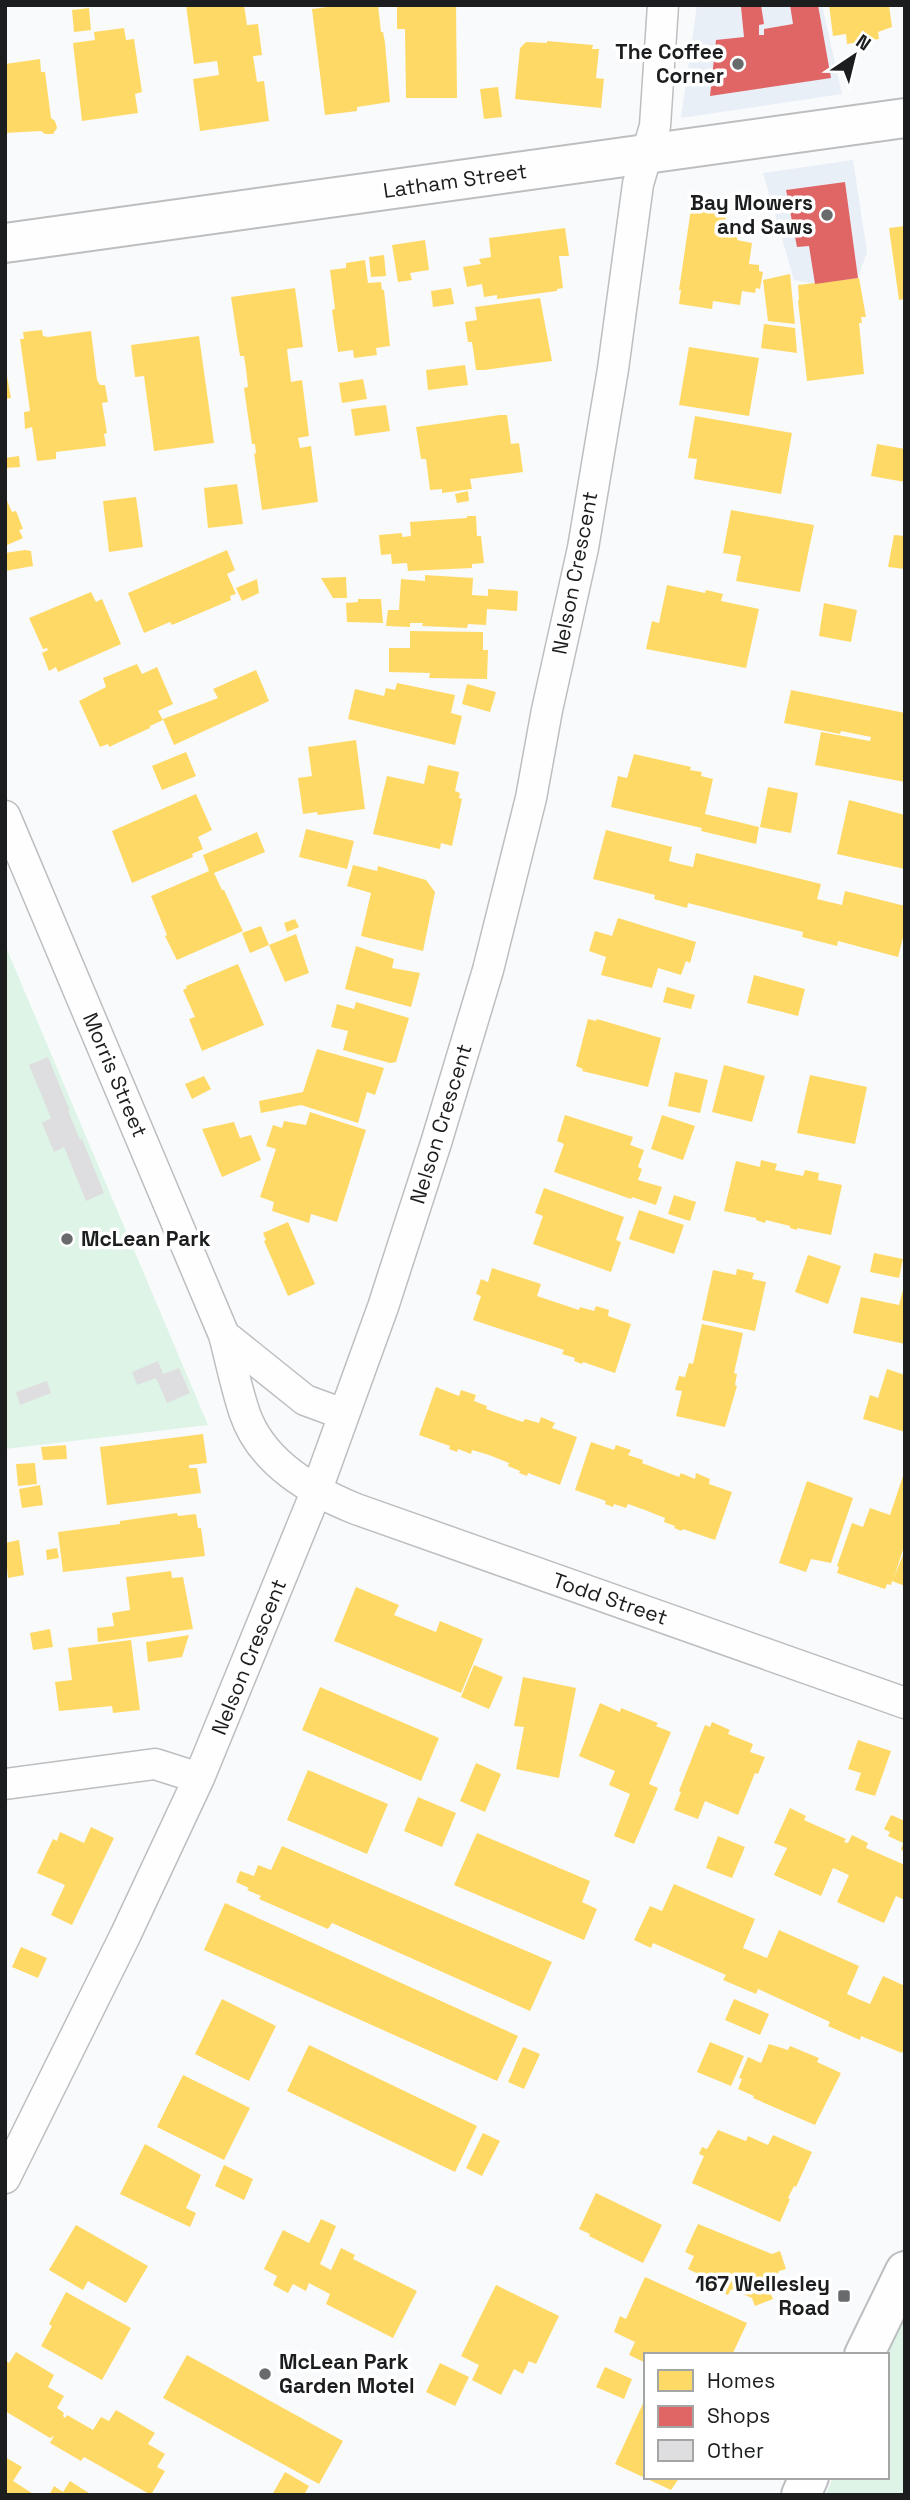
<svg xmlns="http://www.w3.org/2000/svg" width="910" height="2500" font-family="'Space Grotesk',sans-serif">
	<rect width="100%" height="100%" fill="#f8fafc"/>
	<path fill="#e9eff7" d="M697 5H822L842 94 681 118Z
		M853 160 867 252 858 278 815 284 794 280 763 173Z"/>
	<path fill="#def4e7" d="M5 945 208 1425 5 1449Z
		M905 2302V2495H826L833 2477H887V2355H883Z"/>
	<path fill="#ffd966" d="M186 5H244L247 25 258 24 262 55 253 56 257 82 264 81 269 121 200 131 193 79 219 75 217 61 194 64Z
		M344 5H378L381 32H383L385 43 390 102 357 107V111L325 115 312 9Z
		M397 5H456L457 98H406L405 29H397Z
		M829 5H889L892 27 878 32 879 39 847 44 846 34 833 36Z
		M89 8 91 30 74 32 72 10Z
		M124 28 126 40 134 39 142 92 135 94 138 113 82 121 73 43 95 40 94 32Z
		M547 41 593 45 592 49H599L596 78 604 79 601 108 515 99 520 48 526 42 547 43Z
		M40 59 41 72H45L51 118 55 121 57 128 53 134H45L41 131 5 133V64Z
		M498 87 502 117 484 119 480 89Z
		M728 197 724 230 738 232 737 240 752 243 749 264 759 265V271L763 272 760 289 756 288 755 293 742 291 740 305 713 301 712 309 679 304 681 290H679L692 202Z
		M905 226V299L899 300 889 228Z
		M565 228 569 256H559L563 288 557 289V291L497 299V295L484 297 482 284 467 287 463 267 481 264 479 259 491 257 489 238Z
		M425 240 429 270 410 273 412 280 398 282 392 245Z
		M384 255 386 276 371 277 369 257Z
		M365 260 368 283 381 282 382 290H384L390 346 376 348 377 355 354 358 353 350 338 352 332 310 335 309 330 270 346 268V263Z
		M790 274 795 324 768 321 763 280Z
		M859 278 866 317H861L862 323H859L864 374 807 381 798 301 799 300 798 285Z
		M295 288 303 347 287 349 291 382 302 380 309 436 298 438 300 448 311 446 318 502 262 510 254 453 256 454 255 444H252L244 388 248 387 246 369 244 356H240L231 297Z
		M451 288 454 304 433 307 431 291Z
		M540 298 552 361 484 370H476L472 342H468L465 322 477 320 475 307Z
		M764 324 795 328 797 353 761 348Z
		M42 330 43 336 48 337 91 331 97 380 100 385H105L108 402 102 403 107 433 104 434 106 446 56 452V459L37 461 32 427 25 429 24 412 30 411 20 339H24L23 332Z
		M199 336 214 443 154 451 144 376 135 377 131 345Z
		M689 347 759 358 749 416 679 405Z
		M5 365 11 398 5 399Z
		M465 365 468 385 428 390 426 370Z
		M363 379 367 399 342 403 339 383Z
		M386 405 390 431 355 436 351 409Z
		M500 415H507L511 444 519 443 523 472 470 479 472 489 442 493V489L430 490 426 459H421L416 427Z
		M695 416 792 433 781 494 694 479 697 459 688 458Z
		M877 444 905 449V482L871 476Z
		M19 456 20 467 5 468V458Z
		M237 484 243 524 208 528 204 488Z
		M468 491 469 501 457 503 455 494Z
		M5 496 12 512 16 511 23 529 19 530 23 538 5 546Z
		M136 497 143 547 109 552 103 501Z
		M731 510 814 525 800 592 736 581 741 556 723 553Z
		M467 516H476L477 536H481L484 563 472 564V568L408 571 407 563 392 564 391 554 381 555 379 535 402 533V537L411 536 410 522 467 518Z
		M894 535 905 536V569L888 567Z
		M25 550 31 551 33 566 5 571V553Z
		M227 550 235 570 227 574 236 594 230 596 231 600 172 625 170 622 144 633 128 593Z
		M425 575 473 578 472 595 488 596V589L518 591 517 611 487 609 486 625 468 624 467 628 422 626 423 623H410V627L386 626 388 610H399L401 579 425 581Z
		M346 577 347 598H333L321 578Z
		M257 579 259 593 242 601 236 588Z
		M667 585 705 593 706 590 723 594 721 601 759 609 746 668 646 649 652 621 659 623Z
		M91 592 96 602 102 599 121 644 58 672 56 667 49 671 42 653 48 650 47 648 43 649 29 618Z
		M358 599H381L383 623 347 622 346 603 358 602Z
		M824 603 857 610 851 642 819 636Z
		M410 631 483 632V650H488L487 679 429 678 430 673 389 672V648H410Z
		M137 664 142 674 157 667 173 704 158 711 163 720 150 726V728L109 747 108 744 100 747 79 701 106 687 103 678Z
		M256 670 269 701 174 745 163 719 218 698 213 689Z
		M397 683 455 695 451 713 462 716 455 745 348 719 355 689 384 696 386 688 395 690Z
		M467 684 496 692 490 712 462 704Z
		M791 690 905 713V782L815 765 821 732 870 741 871 737 841 731 840 734 784 723Z
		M356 740 365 809 318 815 317 812 303 814 298 778 312 776 308 747Z
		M186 752 196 776 162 790 152 766Z
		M634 754 691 767 690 770 702 772 701 776 713 779 705 814 759 827 756 844 701 831 702 828 611 807 618 776 627 778Z
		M428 765 459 772 455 791 460 793 459 798 462 799 452 846 441 843 440 849 373 834 387 776 424 784Z
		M768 787 798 793 791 833 760 827Z
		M196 794 212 830 198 837 203 849 192 854 193 857 132 883 112 831Z
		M849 800 905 815V869L837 854Z
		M306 829 354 841 347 869 299 857Z
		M606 830 672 847 669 861 680 864 693 867 696 853 821 884 817 899 842 905 845 891 905 906V930L898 957 838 941 837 946 802 937 803 932 688 903 687 908 654 899 655 895 593 879Z
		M257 832 265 852 214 873 222 890H224L243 931 177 960 165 936 167 935 151 896 209 871 203 855Z
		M353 865 377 871 378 866 426 880 435 892 423 951 361 936 371 893 347 886Z
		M618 918 696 942 690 963 686 961 681 975 658 968 652 988 601 975 606 957 589 951 595 931 612 936Z
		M295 919 299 927 287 932 284 923Z
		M261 926 269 945 250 953 242 933Z
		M296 934 309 973 285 982 269 945Z
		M356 946 394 959 392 968 420 973 411 1007 345 989Z
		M238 964 264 1025 202 1051 189 1019 195 1017 183 990 187 988 186 986Z
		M754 975 805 989 798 1016 747 1003Z
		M667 987 695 995 691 1009 663 1002Z
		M356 1002 409 1018 396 1062 390 1063 343 1050 348 1031 331 1027 337 1004 354 1009Z
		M588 1019 596 1021 597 1019 661 1038 648 1087 582 1071 583 1069 576 1066Z
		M317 1049 384 1068 375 1095 367 1092 358 1123 301 1105 261 1113 259 1101 303 1092Z
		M724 1065 765 1076 752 1122 712 1112Z
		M675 1072 708 1080 700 1113 668 1106Z
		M810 1075 867 1087 855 1144 797 1133Z
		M204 1076 211 1089 192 1099 185 1084Z
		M310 1112 366 1130 337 1222 311 1214 309 1223 272 1211 274 1202 260 1197 276 1149 266 1146 273 1125 282 1128 284 1121 306 1125Z
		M565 1115 633 1137 630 1145 644 1150 638 1167 642 1169 638 1180 662 1187 656 1205 632 1197 631 1199 554 1172 564 1144 557 1141Z
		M662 1115 695 1126 683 1160 651 1149Z
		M234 1122 240 1138 251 1135 261 1160 222 1177 202 1129Z
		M761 1160 777 1164 775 1170 803 1176 805 1170 819 1173 818 1180 842 1185 831 1235 797 1228V1230L790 1228V1226L766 1220 765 1223 756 1220V1218L724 1211 736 1161 760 1167Z
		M544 1188 624 1217 616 1240 621 1242 611 1272 533 1244 543 1216 535 1213Z
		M674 1195 696 1202 690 1221 668 1214Z
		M639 1210 684 1225 674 1254 629 1239Z
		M288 1222 315 1284 288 1296 264 1241 266 1240 263 1233Z
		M874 1253 903 1259 899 1278 870 1272Z
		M808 1255 841 1266 828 1304 795 1292Z
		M492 1268 541 1284 537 1296 579 1310 580 1307 594 1311 596 1306 609 1310 608 1316 631 1324 615 1373 583 1362 582 1364 574 1361 575 1358 562 1354 564 1350 473 1320 481 1296 476 1294 481 1279 488 1282Z
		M737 1269 754 1273 752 1279 766 1282 755 1331 702 1320 713 1270 736 1275Z
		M904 1286 905 1344 853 1333 861 1297 899 1305Z
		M702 1324 743 1333 734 1373 737 1374 735 1385 737 1386 725 1427 676 1416 682 1391 675 1390 679 1376 685 1377 689 1363 693 1364Z
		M887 1369 905 1375V1432L863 1419 870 1395 878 1398Z
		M436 1387 459 1396 461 1390 476 1395 474 1401 487 1406 486 1409 523 1422 525 1419 539 1423 541 1417 555 1423 552 1428 577 1437 560 1485 528 1473 527 1476 519 1473 520 1471 508 1466 509 1463 489 1455 472 1450 471 1454 458 1449 457 1452 449 1449 450 1446 419 1435Z
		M203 1434 207 1463 189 1465V1468H197L201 1493 107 1505 100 1447Z
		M591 1442 614 1450 616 1445 631 1450 628 1455 643 1460 642 1463 679 1477 681 1473 695 1479 696 1473 710 1479 709 1484 732 1492 715 1540 683 1529 682 1531 674 1528 675 1526 664 1522 665 1518 645 1510 628 1504 626 1508 614 1504 613 1507 605 1504 606 1501 575 1490Z
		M66 1445 67 1459 43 1460 41 1447Z
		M35 1463 37 1484 18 1486 16 1464Z
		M904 1473 905 1544 894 1577 905 1550V1586L892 1581 891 1585 887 1584 885 1589 837 1573 839 1567 837 1566 852 1523 863 1527 870 1508 890 1515Z
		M807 1481 853 1498 831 1563 811 1559 806 1572 779 1563Z
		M40 1485 43 1505 22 1508 19 1489Z
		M177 1513 178 1516 196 1514 198 1528H201L205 1556 63 1572 58 1532 120 1524V1521Z
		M19 1540 24 1575 8 1578 5 1543Z
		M57 1548 59 1558 47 1560 46 1550Z
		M171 1571 172 1578 183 1577 193 1629 98 1642 97 1628 114 1626 112 1613 130 1610 126 1577Z
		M356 1587 399 1605 394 1615 436 1632 440 1621 483 1639 461 1693 334 1641Z
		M50 1629 53 1647 33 1650 30 1633Z
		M189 1635 182 1657 148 1662 146 1642Z
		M131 1640 140 1710 113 1713 112 1706 59 1711 55 1682 72 1680 68 1648Z
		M474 1665 503 1677 489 1709 461 1697Z
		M523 1677 576 1688 559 1778 516 1769 524 1727 514 1726Z
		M320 1687 439 1738 421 1781 302 1730Z
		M600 1703 620 1712 621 1708 658 1723 656 1726 671 1732 649 1784 658 1788 634 1844 614 1836 630 1794 609 1785 615 1771 579 1756Z
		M712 1722 730 1730 728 1734 753 1744 750 1752 765 1757 758 1774 755 1773 738 1815 705 1801 698 1819 674 1810 681 1792 679 1791 705 1725 710 1727Z
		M858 1740 891 1751 875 1796 855 1790 861 1773 848 1769Z
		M476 1763 501 1774 485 1812 460 1801Z
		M308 1770 388 1804 367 1854 287 1820Z
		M418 1797 456 1813 442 1847 404 1831Z
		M790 1808 806 1816 804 1820 846 1839 844 1842 848 1843 852 1835 868 1843 866 1848 905 1865V1900L896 1896 884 1923 837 1902 849 1875 833 1868 821 1896 774 1875 787 1848 774 1843Z
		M891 1815 905 1821V1851L901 1850 903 1843 888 1836 890 1832 884 1829Z
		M91 1827 114 1838 72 1925 51 1915 65 1885 37 1873 53 1839 57 1841 60 1832 84 1843Z
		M477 1833 590 1881 582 1902 597 1909 584 1940 454 1885Z
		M718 1836 745 1847 732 1878 706 1868Z
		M282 1846 552 1962 530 2011 332 1923 328 1929 259 1899 261 1896 247 1890 249 1888 236 1882 240 1871 254 1876 258 1865 271 1870Z
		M674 1884 755 1919 743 1948 767 1958 779 1930 859 1966 847 1994 858 1999 870 2004 883 1976 905 1986V2046L902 2053 861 2036 860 2040 828 2026 830 2022 758 1989 756 1994 723 1980 726 1975 653 1943 651 1948 634 1940 650 1906 662 1911Z
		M225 1903 518 2036 497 2081 204 1950Z
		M21 1947 47 1958 38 1978 12 1967Z
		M222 1999 276 2026 249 2081 195 2054Z
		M734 1999 769 2014 760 2035 725 2020Z
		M710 2042 744 2056 731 2086 697 2072Z
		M769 2044 788 2050 790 2046 819 2058 817 2062 841 2073 815 2125 753 2098 754 2096 738 2089 742 2079 739 2078 748 2057 761 2063Z
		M309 2045 477 2126 455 2172 287 2091Z
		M523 2047 540 2054 524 2089 508 2082Z
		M183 2075 250 2108 224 2160 157 2127Z
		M718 2130 746 2141 748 2136 768 2145 773 2135 812 2152 796 2187 794 2186 788 2198 790 2199 780 2222 692 2183 704 2156 699 2154 702 2147 707 2149Z
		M483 2133 500 2141 482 2176 466 2168Z
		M145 2144 201 2175 186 2208 196 2213 190 2227 120 2194Z
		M224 2165 253 2179 244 2200 215 2186Z
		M596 2193 662 2225 643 2263 589 2236 590 2234 579 2229Z
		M321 2219 336 2226 320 2264 331 2270 341 2248 355 2255 353 2259 417 2291 393 2338 326 2304 330 2294 309 2283 306 2291 293 2284 288 2293 273 2285 277 2276 264 2269 283 2230 309 2243Z
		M698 2224 772 2254 780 2251 786 2269 779 2271 770 2292 773 2299 755 2306 752 2298 731 2289 728 2295 710 2287 713 2281 688 2269 694 2256 685 2252Z
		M76 2225 148 2266 126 2303 88 2281 83 2290 49 2270Z
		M645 2277 747 2323 732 2355H646V2363L629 2355 635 2342 614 2332 620 2316 626 2319Z
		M496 2285 559 2316 536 2364 529 2361 523 2374 514 2369 501 2395 472 2380 479 2365 461 2356Z
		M66 2292 131 2328 102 2380 41 2346 52 2326 49 2324Z
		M16 2352 54 2375 48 2387 64 2396 57 2408 64 2413 63 2416 65 2418 67 2415 93 2430 101 2417 109 2421 116 2410 155 2433 148 2444 165 2454 157 2467 165 2471 151 2495 84 2457 81 2461 50 2443 54 2436 50 2438 5 2411V2360L9 2363Z
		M187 2355 343 2441 319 2484 163 2398Z
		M440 2363 469 2377 455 2406 426 2392Z
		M605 2367 632 2379 624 2399 596 2387Z
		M646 2397V2477H680L671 2490 615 2464Z
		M5 2457 22 2467 13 2481 35 2495H5Z
		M285 2472 309 2486 304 2495H272Z
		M70 2481 92 2495H49L54 2486 63 2492Z"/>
	<path fill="#e06666" d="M753 5H761L764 24 759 25V35H764V29L793 24 790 5H818L831 78 710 96 716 40 744 37 741 7Z
		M845 182 858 278 815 284 809 246 797 247 786 190Z"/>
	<path fill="#dedee0" d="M48 1057 70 1111H68L80 1140 82 1139 104 1193 86 1201 64 1147 54 1152 42 1123 51 1118 29 1065Z
		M158 1361 163 1374 179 1368 190 1393 167 1403 156 1378 137 1385 132 1372Z
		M47 1381 51 1393 20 1405 16 1392Z"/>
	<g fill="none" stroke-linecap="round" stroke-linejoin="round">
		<defs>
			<path id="street" d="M5 816 224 1335C231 1361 236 1388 245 1414 262 1463 311 1491 356 1509L905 1703
				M224 1335 305 1400 343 1414
				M5 1784 155 1764 199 1778
				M5 2178 125 1936 199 1778 316 1492 383 1307 436 1143 488 970 531 798 547 710 583 548 613 369 638 184 655 126 663 5"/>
			<path id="secondary" d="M5 243 905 118
				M864 2355 905 2271
				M801 2495 809 2477"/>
		</defs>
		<use href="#street" stroke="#bcbec0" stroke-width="33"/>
		<use href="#secondary" stroke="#bcbec0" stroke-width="42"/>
		<use href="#street" stroke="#fefeff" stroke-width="30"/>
		<use href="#secondary" stroke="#fefeff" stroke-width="38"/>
	</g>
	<g fill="#686a6c" stroke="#fff" stroke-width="2.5">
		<circle cx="738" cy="64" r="7"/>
		<circle cx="827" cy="215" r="7"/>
		<circle cx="67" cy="1239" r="7"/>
		<rect x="837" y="2289" width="14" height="14" rx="3.5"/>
		<circle cx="265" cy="2374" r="7"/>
	</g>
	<g text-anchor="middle" stroke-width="7" stroke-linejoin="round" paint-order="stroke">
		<g font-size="21" font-weight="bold" fill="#1b1d1f" stroke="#fff" text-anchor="end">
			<text x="724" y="59">The Coffee<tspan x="724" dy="24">Corner</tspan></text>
			<text x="813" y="210">Bay Mowers<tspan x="813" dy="24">and Saws</tspan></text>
			<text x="81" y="1246" text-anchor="start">McLean Park</text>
			<text x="830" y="2291">167 Wellesley<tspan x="830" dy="24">Road</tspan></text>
			<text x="279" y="2369" text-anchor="start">McLean Park<tspan x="279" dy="24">Garden Motel</tspan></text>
		</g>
		<g font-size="21" fill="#1b1d1f" stroke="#fff">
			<text transform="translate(455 181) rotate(-8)" y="7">Latham Street</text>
			<text transform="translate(575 573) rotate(-79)" y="7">Nelson Crescent</text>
			<text transform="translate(115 1075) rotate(67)" y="7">Morris Street</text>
			<text transform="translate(441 1124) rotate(-73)" y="7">Nelson Crescent</text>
			<text transform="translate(610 1599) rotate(19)" y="7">Todd Street</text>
			<text transform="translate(249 1657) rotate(-68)" y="7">Nelson Crescent</text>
		</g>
	</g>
	<rect width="910" height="2500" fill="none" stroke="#1b1d1f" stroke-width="14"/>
	<rect x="644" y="2353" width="245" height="126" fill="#ffffff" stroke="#a4a5a5" stroke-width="2"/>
	<rect x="658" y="2370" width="35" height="21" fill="#ffd966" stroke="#a4a5a5" stroke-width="2"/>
	<text x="707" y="2388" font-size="21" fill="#1b1d1f">Homes</text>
	<rect x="658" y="2406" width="35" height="21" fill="#e06666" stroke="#a4a5a5" stroke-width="2"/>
	<text x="707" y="2423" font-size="21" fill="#1b1d1f">Shops</text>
	<rect x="658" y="2440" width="35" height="21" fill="#dedee0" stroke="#a4a5a5" stroke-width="2"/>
	<text x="707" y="2458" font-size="21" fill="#1b1d1f">Other</text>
	<g transform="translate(854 56) rotate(35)" stroke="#ffffff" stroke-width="5" paint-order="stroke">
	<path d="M0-5L12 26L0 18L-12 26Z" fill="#1b1d1f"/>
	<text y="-10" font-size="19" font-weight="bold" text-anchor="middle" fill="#1b1d1f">N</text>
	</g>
</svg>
